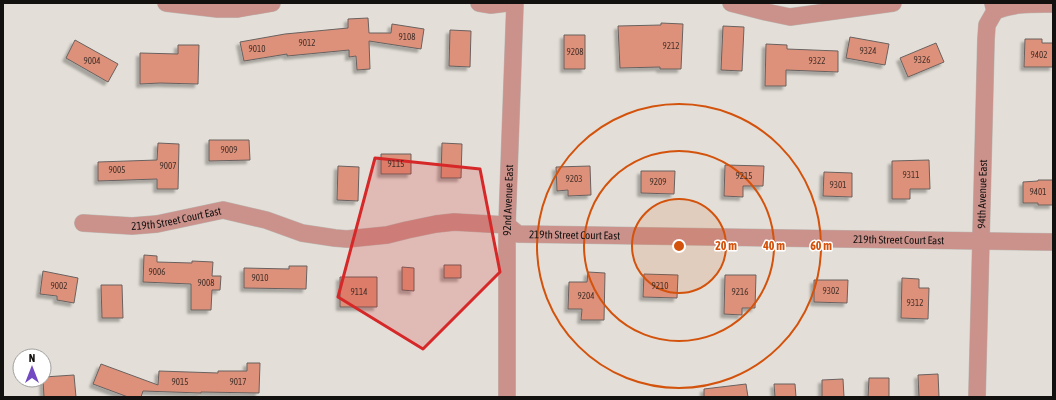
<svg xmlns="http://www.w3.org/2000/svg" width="1056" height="400" font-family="'Asap Condensed',sans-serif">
	<defs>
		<filter id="shadow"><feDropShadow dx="-3.5" dy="3.5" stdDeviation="1" flood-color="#0004"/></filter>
	</defs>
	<rect width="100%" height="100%" fill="#e3dfd8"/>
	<path fill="#de917a" stroke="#69615f" filter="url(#shadow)" d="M368 18 369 33H391L392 24 424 29 421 49 369 41 370 69 357 70 356 56 349 57V50L287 56V54L244 61 240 42 285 34 348 28V19Z
		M661 23 683 24 681 69H660V67L620 68 618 26 661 25Z
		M723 26 744 27 742 71 721 70Z
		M450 30 471 31 470 67 449 66Z
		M564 35H585V69H564Z
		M850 37 889 44 885 65 846 58Z
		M1025 39H1042V43H1053V67H1024Z
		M75 40 118 64 108 82 66 58Z
		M936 43 944 62 908 77 900 58Z
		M766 44 787 45V49L838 51V72L786 70V86H765Z
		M178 45H199L198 84 160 83 140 84V53L178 54Z
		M209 140H249L250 160 209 161Z
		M158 143 179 144 178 189H157V179L98 181V162L157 160Z
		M442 143 462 144 461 178H441Z
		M381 154H411V174H381Z
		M929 160 930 189H910V199H892V161Z
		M725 165 764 166 763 186H743V197L724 196Z
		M338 166 359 167 358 201 337 200Z
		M590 166 591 195 568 196V190L557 191 556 167Z
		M641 171H675L674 194 641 193Z
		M824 172 852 173V197L823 196Z
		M1038 180H1053V205H1038V203H1023V182L1038 181Z
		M144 255 157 256V262L192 263V261L213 262 212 276H221L220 290H212L211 310H191V284L143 282Z
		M444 265H461V278H444Z
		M289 266H307L306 289 244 288V268L289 269Z
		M402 267 414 268V291L402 290Z
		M43 271 78 278 74 303 57 300V296L40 294Z
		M588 272 605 273 604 320H581L582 309H568L569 282H587Z
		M644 274 678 275 677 298 643 297Z
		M725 275H756L755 308H742V315L724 314Z
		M340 277H377V307H340Z
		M902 278 919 279V288H929L928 319 901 318Z
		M814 280H848L847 303 814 302Z
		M101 285H122L123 318H102Z
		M247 363H260L259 393 201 392V393L143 391 141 397H128L93 384 101 364 158 385 159 371 218 373V371H247Z
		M938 374 939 397H919L918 375Z
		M74 375 76 397H44L43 380H44V377Z
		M869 378H889V397H868Z
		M843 379 844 397H822V380Z
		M746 384 748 397H704V389Z
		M774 384H795L796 397H775Z"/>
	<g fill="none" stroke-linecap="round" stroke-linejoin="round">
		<defs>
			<g id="minor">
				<path d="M166 3 218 9H237L272 3"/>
				<path d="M479 3 491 5 507 3"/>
				<path d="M731 3 766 12 790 17 893 3"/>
				<path d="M995 11C1014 3 1033 4 1053 4"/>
				<path id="s1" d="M83 223 132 226 157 224 223 210 266 220 302 233 335 238 347 239 387 235 407 230 436 224 454 222 507 225 518 234 1053 242"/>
				<path id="s2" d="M507 397V225L515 3"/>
				<path id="s3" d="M977 397 986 39 987 25 995 11 993 3"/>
			</g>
		</defs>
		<use href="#minor" stroke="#bebab4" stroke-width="18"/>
		<use href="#minor" stroke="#cb918b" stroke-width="17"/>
	</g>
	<path fill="#d62828" fill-opacity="0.2" stroke="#d62828" stroke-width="3" stroke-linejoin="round" d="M375 158 480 169 500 272 423 349 338 297Z"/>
	<circle cx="679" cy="246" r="47" fill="#d3520c" fill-opacity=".12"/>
	<g fill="none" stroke="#d3520c" stroke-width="2">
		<circle cx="679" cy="246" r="47"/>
		<circle cx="679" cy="246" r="95"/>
		<circle cx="679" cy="246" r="142"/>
	</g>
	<g text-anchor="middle" stroke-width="3" stroke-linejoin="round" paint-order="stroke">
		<g font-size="9" fill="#46312a">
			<text x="407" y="40">9108</text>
			<text x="307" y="46">9012</text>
			<text x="671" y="49">9212</text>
			<text x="257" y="52">9010</text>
			<text x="868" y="54">9324</text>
			<text x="575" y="55">9208</text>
			<text x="1039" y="58">9402</text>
			<text x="922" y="63">9326</text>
			<text x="92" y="64">9004</text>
			<text x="817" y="64">9322</text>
			<text x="229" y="153">9009</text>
			<text x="396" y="167">9115</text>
			<text x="168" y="169">9007</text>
			<text x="117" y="173">9005</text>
			<text x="911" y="178">9311</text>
			<text x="744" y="179">9215</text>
			<text x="574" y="182">9203</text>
			<text x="658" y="185">9209</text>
			<text x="838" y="188">9301</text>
			<text x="1038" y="195">9401</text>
			<text x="157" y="275">9006</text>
			<text x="260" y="281">9010</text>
			<text x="206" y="286">9008</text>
			<text x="59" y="289">9002</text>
			<text x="660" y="289">9210</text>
			<text x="831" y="294">9302</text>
			<text x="359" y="295">9114</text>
			<text x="740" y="295">9216</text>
			<text x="586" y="299">9204</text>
			<text x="915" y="306">9312</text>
			<text x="180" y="385">9015</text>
			<text x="238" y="385">9017</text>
		</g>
		<g font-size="11" fill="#13110f" stroke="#fff">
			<text dy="4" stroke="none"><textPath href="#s3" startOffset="203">94th Avenue East</textPath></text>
			<text dy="4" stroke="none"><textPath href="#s2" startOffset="197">92nd Avenue East</textPath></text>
			<text dy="4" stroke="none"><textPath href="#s1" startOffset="94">219th Street Court East</textPath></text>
			<text dy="4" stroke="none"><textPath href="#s1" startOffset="502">219th Street Court East</textPath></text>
			<text dy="4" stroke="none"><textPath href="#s1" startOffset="826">219th Street Court East</textPath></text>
		</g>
	</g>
	<circle cx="679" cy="246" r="6" fill="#d3520c" stroke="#fff" stroke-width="2"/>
	<g font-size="12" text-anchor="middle" font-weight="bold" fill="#d3520c" stroke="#fff" stroke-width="3" stroke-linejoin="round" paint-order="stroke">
		<text x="726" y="250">20 m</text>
		<text x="774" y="250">40 m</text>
		<text x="821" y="250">60 m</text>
	</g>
	<rect width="1056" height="400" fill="none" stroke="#13110f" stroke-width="8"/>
	<g transform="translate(32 368)"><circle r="19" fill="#ffffff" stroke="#a1a09f"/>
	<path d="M0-3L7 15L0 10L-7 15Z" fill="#7249c2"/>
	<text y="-6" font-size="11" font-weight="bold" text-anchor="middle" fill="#13110f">N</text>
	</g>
</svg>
